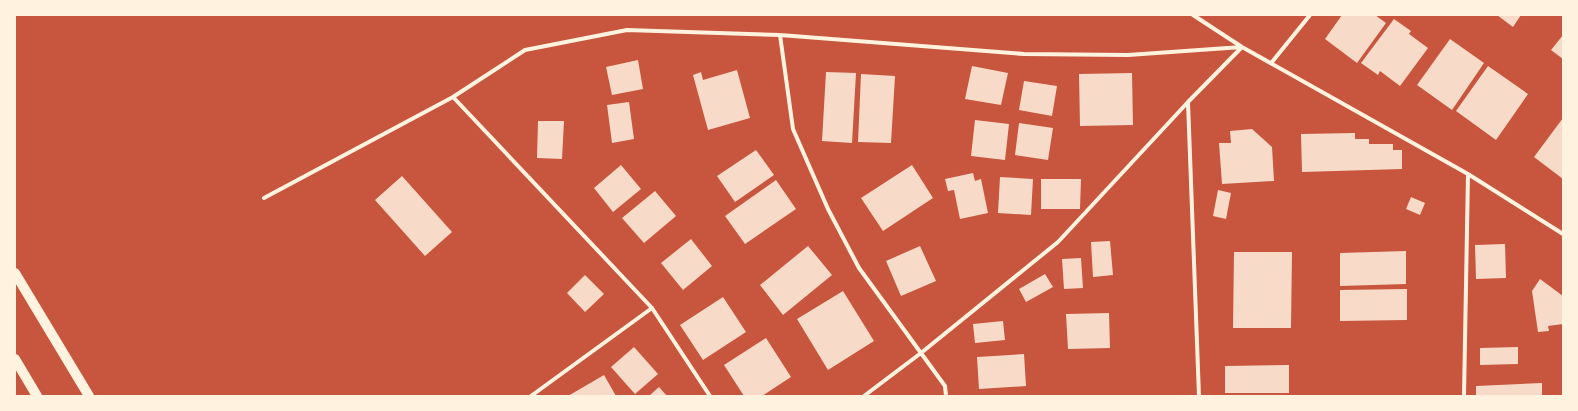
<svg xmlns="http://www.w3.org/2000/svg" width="1578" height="411" font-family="Inter,sans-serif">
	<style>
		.building { fill: #f7dbc8 }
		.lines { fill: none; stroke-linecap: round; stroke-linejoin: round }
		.minor { stroke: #fff3e0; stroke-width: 4 }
		.primary { stroke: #fff3e0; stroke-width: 10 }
	</style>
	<rect width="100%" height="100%" fill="#c8553d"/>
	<path class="building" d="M1342,15H1375L1386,23L1357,63L1325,39Z
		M1497,15H1521L1513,27Z
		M1394,19L1411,31L1409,34L1428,48L1400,86L1380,71L1378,75L1361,63Z
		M1563,35V59L1551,50Z
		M1450,39L1484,63L1452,110L1417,85Z
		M638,60L643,89L612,95L606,67Z
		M972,66L1008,73L1001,105L965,99Z
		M1488,66L1528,94L1496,140L1456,111Z
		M737,70L750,118L708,130L693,75L701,72L703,80Z
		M826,72L856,73L852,143L822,141Z
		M1132,73L1133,125L1080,126L1079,74Z
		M861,74L895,76L891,143L858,142Z
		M1024,81L1057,86L1052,116L1019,110Z
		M629,102L634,139L612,143L607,105Z
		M1563,118V179L1534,157Z
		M975,120L1009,124L1005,160L971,156Z
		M538,121H564L562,159L537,158Z
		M1019,123L1053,128L1048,160L1015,155Z
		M1252,129L1272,147L1274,181L1222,184L1219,143H1231L1230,131Z
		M1355,133V139H1369V144H1393V150H1402V169L1302,172L1301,134Z
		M756,150L774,175L735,202L717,176Z
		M621,165L641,189L613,212L594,188Z
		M912,165L933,198L883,231L861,198Z
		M973,173L975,181L981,179L988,213L960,219L954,190L948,191L945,179Z
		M402,176L452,232L425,256L375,200Z
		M1000,177L1033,179L1031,215L998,213Z
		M1041,179H1081L1080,209H1041Z
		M776,180L796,209L745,244L725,216Z
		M1218,190L1231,193L1226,219L1213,216Z
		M655,191L676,216L644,243L622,218Z
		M1411,197L1425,203L1420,215L1406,209Z
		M691,239L712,266L683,290L661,263Z
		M1110,241L1113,275L1093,277L1091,242Z
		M1505,244L1506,278L1476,279L1475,245Z
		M808,246L832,275L783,315L760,285Z
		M920,246L936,281L901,296L886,261Z
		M1406,251V284L1340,286V253Z
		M1234,252H1292L1291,328H1233Z
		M1081,258L1083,288L1064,289L1062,259Z
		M1045,274L1053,287L1026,302L1019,289Z
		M585,275L604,294L585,312L567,293Z
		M1540,279L1563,296V324L1548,326L1549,331L1538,332L1532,291Z
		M1407,289V320L1340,321V290Z
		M843,291L874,341L828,370L797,319Z
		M723,297L746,332L703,360L680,325Z
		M1109,313L1110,348L1068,349L1066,314Z
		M1003,321L1005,340L975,343L973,324Z
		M766,338L791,377L762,396H744L724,365Z
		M634,347L658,374L635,394L611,367Z
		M1518,347V364L1480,365V348Z
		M1024,354L1026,386L979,389L977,357Z
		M1289,365V393H1225V366Z
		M604,375L616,396H568Z
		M1542,383V396H1476V386Z
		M659,387L667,396H649Z"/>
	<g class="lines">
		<path class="minor" d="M1193,15L1242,47L1468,174L1563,234
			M780,35L793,129L828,209L859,268L945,386L946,396
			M1272,62L1310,15
			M453,97L652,308L710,396
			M1188,102L1199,396
			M264,198L453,97L525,50L627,30L780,35L1024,54L1128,55L1242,47
			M531,396L652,308
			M864,396L921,353L1058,242L1188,102L1242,47
			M1464,396L1468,174"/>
		<path class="primary" d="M15,273L89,396
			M15,359L37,396"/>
	</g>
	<rect width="1578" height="411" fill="none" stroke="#fff3e0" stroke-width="32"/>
</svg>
